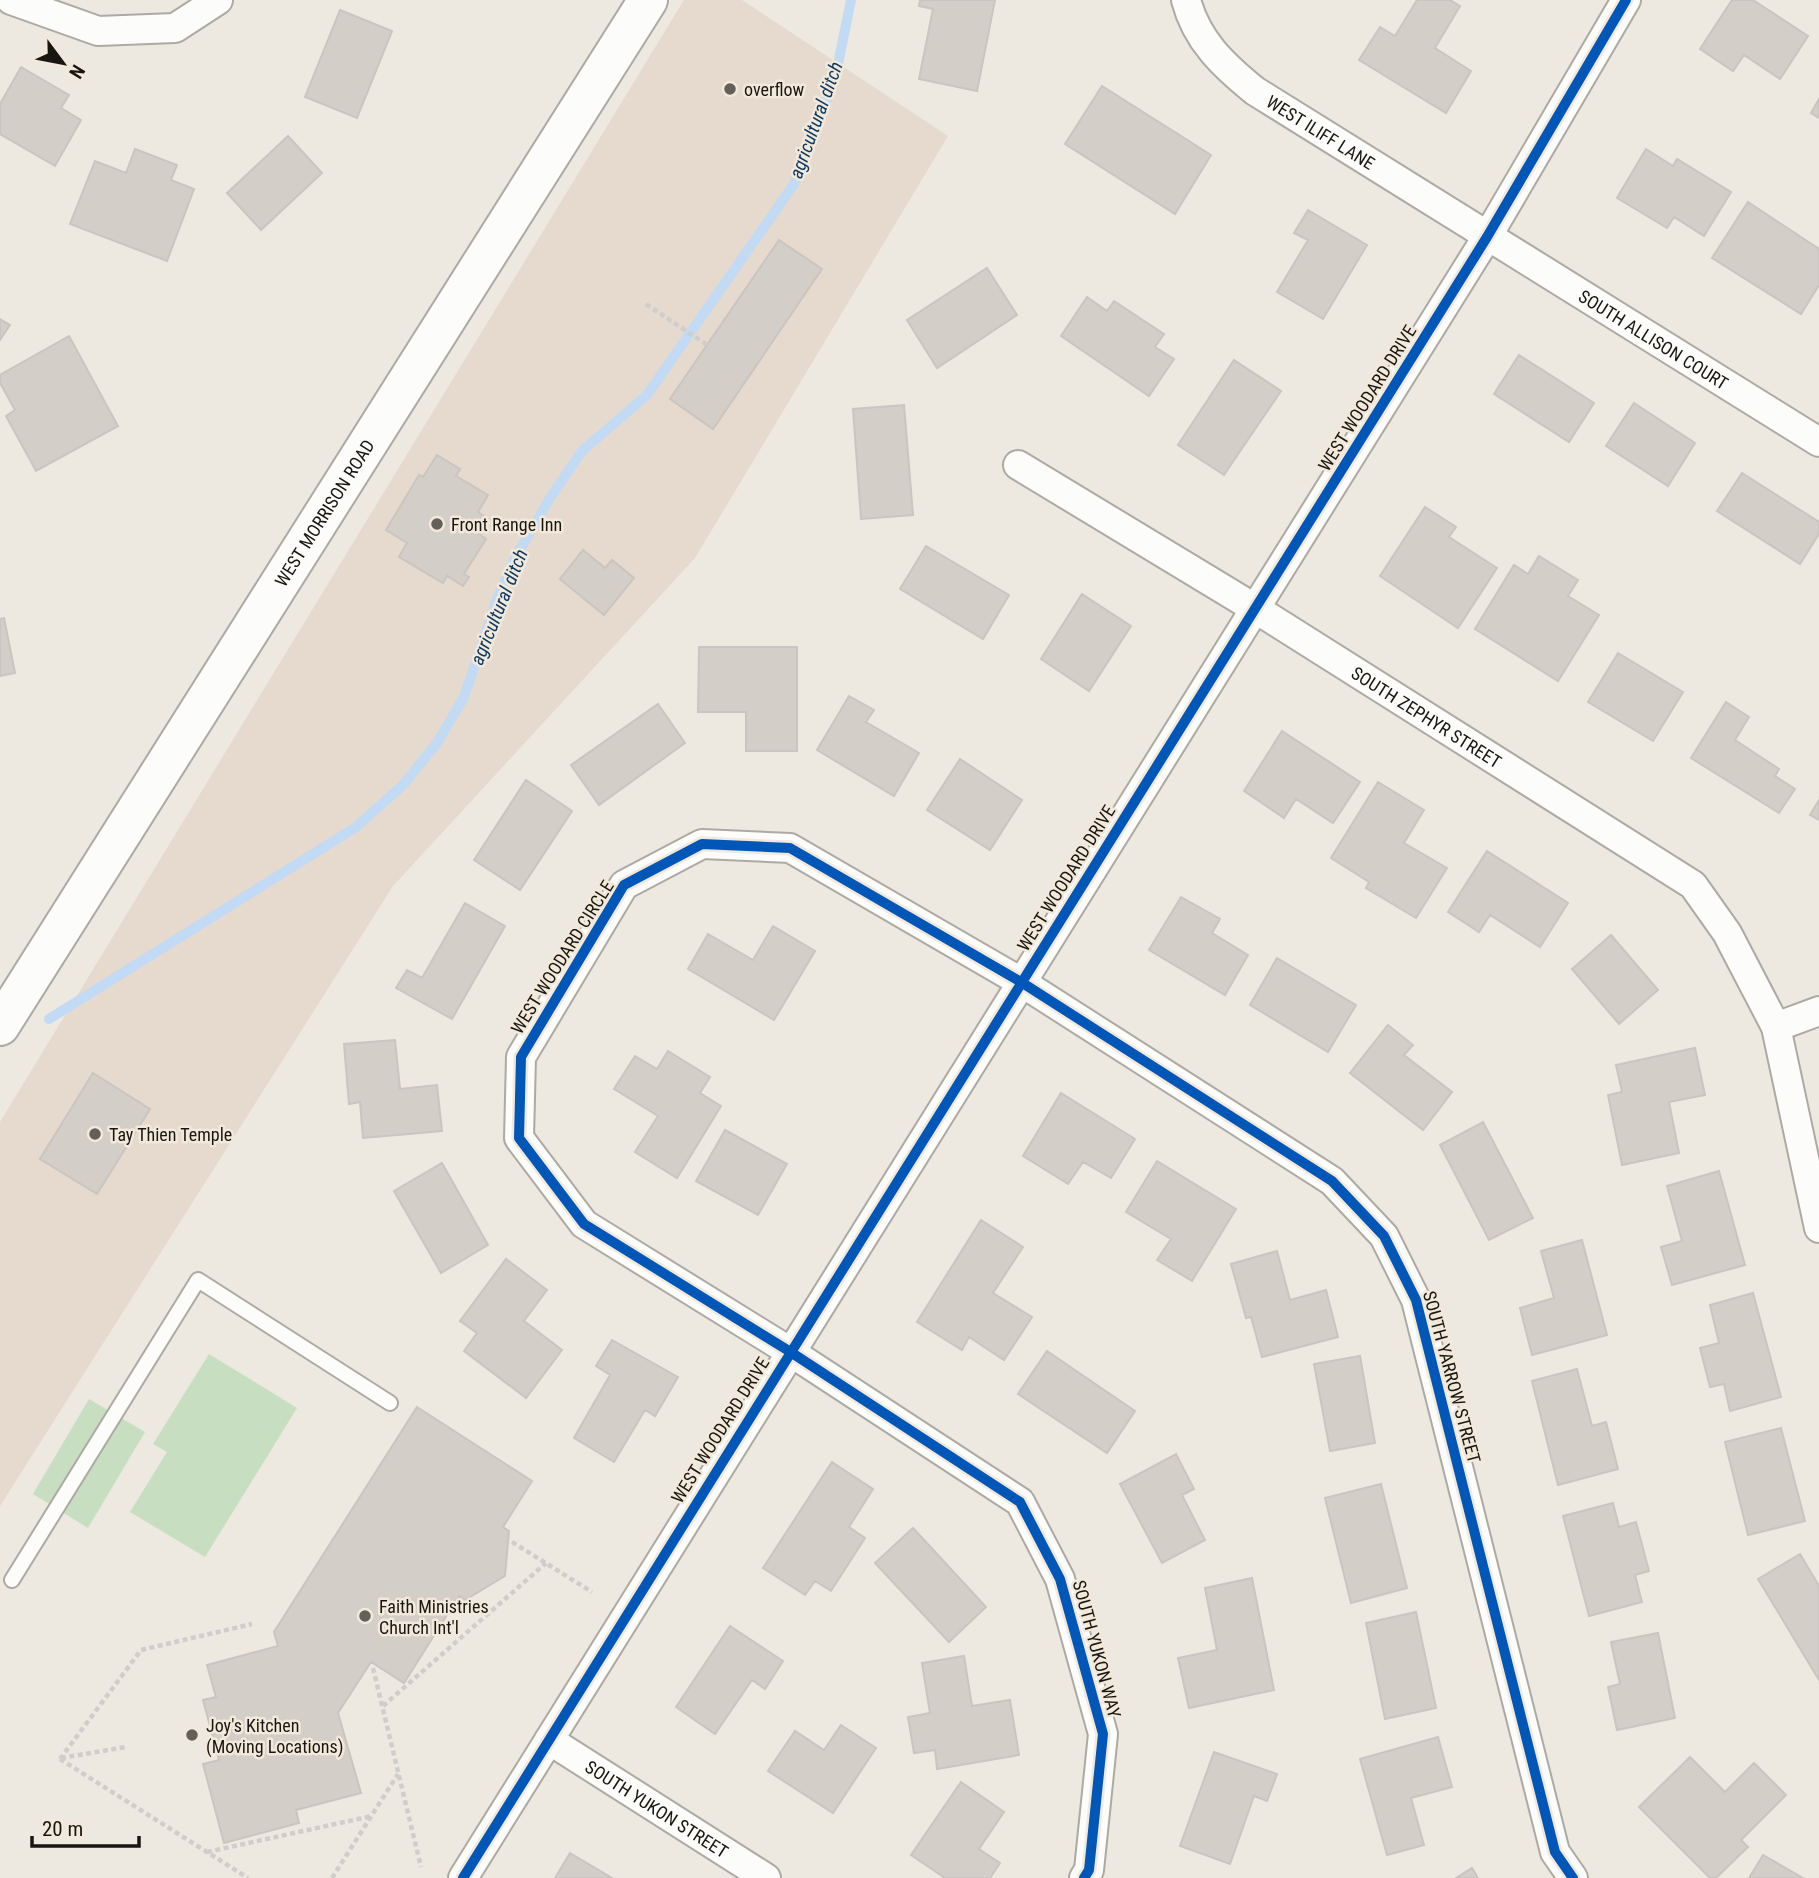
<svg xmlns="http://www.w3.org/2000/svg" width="1819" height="1878" font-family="'Roboto Condensed',sans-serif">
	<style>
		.commercial { fill: #e6d9ce }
		.green { fill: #c7dec1 }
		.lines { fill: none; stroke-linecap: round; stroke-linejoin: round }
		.stream { stroke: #c2daf4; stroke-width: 10 }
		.building { fill: #d4cec9; stroke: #cac5c0; stroke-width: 2 }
		.lane-casing { stroke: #ada9a3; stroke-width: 18 }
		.street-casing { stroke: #ada9a3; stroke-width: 32 }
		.secondary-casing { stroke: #ada9a3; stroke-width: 42 }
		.path { stroke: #cfcecc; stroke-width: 4.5; stroke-dasharray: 5 3.5; stroke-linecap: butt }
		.lane { stroke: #fcfcfa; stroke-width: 14 }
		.street { stroke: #fcfcfa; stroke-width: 28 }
		.secondary { stroke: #fcfcfa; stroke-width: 38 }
		.cycleway-casing { stroke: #f2e9db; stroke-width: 15 }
		.cycleway { stroke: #0057b8; stroke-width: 10 }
		.poi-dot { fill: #63605a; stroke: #f2e9db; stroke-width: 2.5 }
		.labels { text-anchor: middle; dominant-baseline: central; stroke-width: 5; stroke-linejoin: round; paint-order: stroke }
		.poi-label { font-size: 18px; fill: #191612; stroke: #f2e9db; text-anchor: start }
		.street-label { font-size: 18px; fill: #191612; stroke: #f2e9db }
		.water-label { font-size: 19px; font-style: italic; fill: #0e3a63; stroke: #f2e9db }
	</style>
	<rect width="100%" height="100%" fill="#ede8e0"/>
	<path class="commercial" d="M684,0H742L948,136L695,558L393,886L0,1506V1122Z"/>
	<path class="green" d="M209,1354L297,1408L205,1557L130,1512L167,1452L153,1444Z
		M89,1399L145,1432L88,1528L33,1494Z"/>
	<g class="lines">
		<path class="stream" d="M49,1019L356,827L403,785L437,743L464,697L497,599L514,560L550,498L582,451L647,395L794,184L836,74L851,0"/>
	</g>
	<path class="building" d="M920,0H995L977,91L919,79L933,9L919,6Z
		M1417,0H1450L1460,6L1435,48L1471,71L1446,113L1359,60L1380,27L1395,36Z
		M1732,0H1753L1808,36L1780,79L1744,55L1733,71L1700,49Z
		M340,10L392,31L357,118L305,97Z
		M21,67L69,95L61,108L81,120L55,166L0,134V104Z
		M1102,86L1211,155L1175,214L1065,144Z
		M1819,99V118L1811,113Z
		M288,136L322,173L261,230L227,193Z
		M135,149L177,165L171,180L194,189L167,261L70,224L95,161L126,173Z
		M1646,149L1673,166L1677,159L1731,192L1704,236L1674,217L1667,228L1617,198Z
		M1748,202L1819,249V285L1801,314L1712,258Z
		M1308,210L1367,245L1323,319L1277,292L1308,240L1294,233Z
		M779,240L822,269L713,429L670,399Z
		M987,268L1017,315L937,368L907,320Z
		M1087,297L1107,311L1114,301L1164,334L1155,347L1174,359L1149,396L1061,336Z
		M0,319L10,325L0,340Z
		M69,336L118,426L36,471L6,416L15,410L0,383V375Z
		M1519,355L1594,403L1569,442L1494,394Z
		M1234,360L1281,391L1224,475L1178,445Z
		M1634,403L1695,443L1668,486L1606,446Z
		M904,405L913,515L861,519L853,409Z
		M437,455L460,469L456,476L488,495L478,512L488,519L479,534L486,539L464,574L469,577L463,586L447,576L443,583L399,557L407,543L386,530L419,475L423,477Z
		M1742,473L1819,522V534L1800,564L1717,511Z
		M1425,507L1456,527L1449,537L1497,568L1458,628L1380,576Z
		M926,546L1009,595L983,639L900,589Z
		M583,550L605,568L612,560L634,578L604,615L560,579Z
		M1539,556L1578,580L1568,596L1599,615L1558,681L1475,629L1514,565L1528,574Z
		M1082,594L1131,626L1089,691L1041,659Z
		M4,618L15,673L0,676V619Z
		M699,647H797V751H746V712H698Z
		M1618,653L1683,692L1653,741L1588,702Z
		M849,696L874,710L866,722L919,753L894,796L817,750Z
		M1726,702L1749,717L1735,740L1779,769L1775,776L1795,789L1779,813L1691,758Z
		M658,704L685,743L599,805L571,765Z
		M1282,731L1360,782L1333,823L1296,799L1284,818L1244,791Z
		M960,759L1022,800L990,850L927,810Z
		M526,780L572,811L520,890L474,860Z
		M1378,782L1424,810L1404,843L1447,868L1416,918L1366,888L1369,882L1331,858Z
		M1819,800V820L1810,815Z
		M1487,851L1568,903L1540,947L1490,915L1479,932L1448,912Z
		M1181,897L1220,919L1212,933L1248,955L1225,995L1149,950Z
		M465,903L505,926L452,1019L396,988L407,970L422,978Z
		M773,926L815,951L774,1020L688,969L708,934L753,960Z
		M1611,935L1658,990L1619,1024L1572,969Z
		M1277,958L1356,1005L1328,1052L1250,1005Z
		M1388,1025L1413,1045L1404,1055L1452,1092L1423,1130L1350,1073Z
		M395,1040L400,1089L437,1085L442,1131L363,1138L360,1102L349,1104L344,1044Z
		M1695,1048L1705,1095L1669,1102L1679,1153L1622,1165L1608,1095L1622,1092L1616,1065Z
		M668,1051L710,1077L700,1093L721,1106L677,1178L635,1152L658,1116L614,1089L635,1056L657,1069Z
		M93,1073L150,1109L97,1194L40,1159Z
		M1061,1093L1135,1139L1111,1178L1083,1162L1068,1184L1023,1156Z
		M1483,1122L1533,1218L1489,1240L1440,1145Z
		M725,1130L787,1164L758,1215L696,1181Z
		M1157,1161L1236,1209L1192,1281L1157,1260L1171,1239L1126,1212Z
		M442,1163L488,1245L441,1273L394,1191Z
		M1719,1171L1745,1265L1672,1285L1661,1247L1682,1241L1667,1186Z
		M981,1220L1023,1247L993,1293L1032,1317L1004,1360L969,1337L962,1350L917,1322Z
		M1582,1240L1607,1335L1532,1355L1520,1308L1554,1298L1541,1251Z
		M1277,1251L1290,1300L1326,1290L1338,1337L1262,1357L1251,1317L1246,1318L1231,1264Z
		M506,1259L547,1290L524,1321L562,1350L526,1398L464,1351L477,1333L460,1321Z
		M1753,1293L1781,1397L1730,1411L1724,1384L1710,1387L1700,1348L1719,1343L1710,1305Z
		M612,1340L678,1377L655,1416L645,1410L614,1462L574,1438L610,1375L596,1366Z
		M1047,1351L1135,1411L1107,1453L1018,1394Z
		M1360,1356L1375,1443L1330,1451L1314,1364Z
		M1577,1369L1592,1426L1606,1422L1618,1469L1558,1485L1532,1381Z
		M417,1407L532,1481L503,1527L509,1531L505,1576L465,1600L459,1596L404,1683L371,1662L338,1713L361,1793L296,1810L299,1823L224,1843L203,1764L219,1760L203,1700L216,1697L207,1665L278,1646L274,1632Z
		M1781,1428L1805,1521L1748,1535L1725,1442Z
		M1176,1454L1194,1489L1182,1495L1205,1540L1162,1563L1120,1484Z
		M832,1462L873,1489L849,1527L865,1538L831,1591L815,1581L805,1595L763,1568Z
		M1381,1484L1407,1588L1351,1603L1325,1498Z
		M1613,1503L1619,1527L1636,1522L1649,1571L1635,1575L1642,1602L1589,1616L1563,1516Z
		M913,1528L986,1607L949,1642L875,1563Z
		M1800,1554L1819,1586V1680L1758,1579Z
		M1252,1578L1274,1690L1189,1708L1178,1658L1217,1650L1205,1588Z
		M1416,1612L1436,1708L1385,1719L1366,1623Z
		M730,1626L783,1661L765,1689L752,1680L715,1734L676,1707Z
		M1658,1633L1675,1718L1617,1730L1608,1687L1620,1684L1611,1642Z
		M964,1656L972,1706L1010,1700L1019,1755L937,1769L935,1750L914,1753L908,1717L930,1713L922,1663Z
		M841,1725L876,1748L833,1813L768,1771L795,1731L824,1750Z
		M1438,1737L1452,1787L1411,1798L1424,1845L1387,1855L1360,1759Z
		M1214,1752L1277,1774L1267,1801L1254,1796L1230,1864L1180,1846Z
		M1690,1757L1725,1792L1754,1763L1786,1795L1741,1840L1748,1847L1716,1878H1710L1639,1807Z
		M961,1782L1004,1812L979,1849L1000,1863L990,1878H945L911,1855Z
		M570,1853L612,1878H555Z
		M1763,1855L1803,1878H1749Z
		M1472,1868L1478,1878H1456Z"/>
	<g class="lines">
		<g class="lane-casing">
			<path id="lane" d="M12,1580L198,1280L390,1403"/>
		</g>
		<g class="street-casing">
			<g id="street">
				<path d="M11,0L98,31L175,28L218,0"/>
				<path id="s1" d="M1186,0C1197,41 1223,65 1255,91L1819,442"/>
				<path id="s2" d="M1018,465L1256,609L1693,885L1727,933L1776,1027L1819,1228"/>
				<path d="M1776,1027L1819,1011"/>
				<path id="s3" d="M549,1740L766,1878"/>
				<path d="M463,1878L1487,237L1626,0"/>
				<path d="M1084,1878L1089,1870L1103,1734L1060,1579L1020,1502L789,1351L584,1224L519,1138L521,1057L624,885L702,844L790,848L1021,982L1332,1181L1384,1236L1416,1300L1555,1852L1573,1878"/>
			</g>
		</g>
		<g class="secondary-casing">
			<g id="secondary">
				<path id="s4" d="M0,1026L648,0"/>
			</g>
		</g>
		<path class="path" d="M646,304L707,345
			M512,1542L592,1592
			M373,1668L421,1867
			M383,1706L546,1563
			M61,1758L126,1747
			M60,1759L141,1650L252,1624
			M60,1759L248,1878
			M207,1852L372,1816
			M332,1878L398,1774"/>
		<use href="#lane" class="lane"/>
		<use href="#street" class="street"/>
		<use href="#secondary" class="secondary"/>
		<g class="cycleway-casing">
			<path id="cycleway" d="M463,1878L1487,237L1626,0
				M1084,1878L1089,1870L1103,1734L1060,1579L1020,1502L789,1351L584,1224L519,1138L521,1057L624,885L702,844L790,848L1021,982L1332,1181L1384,1236L1416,1300L1555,1852L1573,1878"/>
		</g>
		<use href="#cycleway" class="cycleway"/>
	</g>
	<g class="poi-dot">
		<circle cx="730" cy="89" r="7"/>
		<circle cx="437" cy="524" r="7"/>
		<circle cx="95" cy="1134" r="7"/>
		<circle cx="365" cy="1616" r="7"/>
		<circle cx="192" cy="1735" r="7"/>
	</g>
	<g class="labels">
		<g class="poi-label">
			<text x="744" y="89">overflow</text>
			<text x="451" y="524">Front Range Inn</text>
			<text x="109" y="1134">Tay Thien Temple</text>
			<text x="379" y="1606">Faith Ministries<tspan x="379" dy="21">Church Int'l</tspan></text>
			<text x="206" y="1725">Joy's Kitchen<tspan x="206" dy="21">(Moving Locations)</tspan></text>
		</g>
		<g class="street-label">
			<text stroke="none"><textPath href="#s1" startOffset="194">WEST ILIFF LANE</textPath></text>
			<text stroke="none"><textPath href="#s1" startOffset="586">SOUTH ALLISON COURT</textPath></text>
			<text transform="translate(1367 398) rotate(-58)">WEST WOODARD DRIVE</text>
			<text stroke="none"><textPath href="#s4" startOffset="607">WEST MORRISON ROAD</textPath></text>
			<text stroke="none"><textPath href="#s2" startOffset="480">SOUTH ZEPHYR STREET</textPath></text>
			<text transform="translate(1066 878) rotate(-58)">WEST WOODARD DRIVE</text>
			<text transform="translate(562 957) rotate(-58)">WEST WOODARD CIRCLE</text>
			<text transform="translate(1452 1377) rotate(75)">SOUTH YARROW STREET</text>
			<text transform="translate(720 1430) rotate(-58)">WEST WOODARD DRIVE</text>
			<text transform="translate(1097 1649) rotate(75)">SOUTH YUKON WAY</text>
			<text stroke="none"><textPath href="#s3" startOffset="128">SOUTH YUKON STREET</textPath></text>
		</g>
		<g class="water-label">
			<text transform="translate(816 120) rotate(-70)">agricultural ditch</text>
			<text transform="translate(499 607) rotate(-68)">agricultural ditch</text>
		</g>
	</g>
	<g transform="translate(63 63) rotate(122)" stroke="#f2e9db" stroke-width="5" paint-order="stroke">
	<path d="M0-5L12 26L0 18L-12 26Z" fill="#191612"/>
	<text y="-10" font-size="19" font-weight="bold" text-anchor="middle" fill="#191612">N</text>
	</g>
	<path d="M32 1836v10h107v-10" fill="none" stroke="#191612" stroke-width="3.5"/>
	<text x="42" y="1836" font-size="21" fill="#191612" stroke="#f2e9db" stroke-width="5" paint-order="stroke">20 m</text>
</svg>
